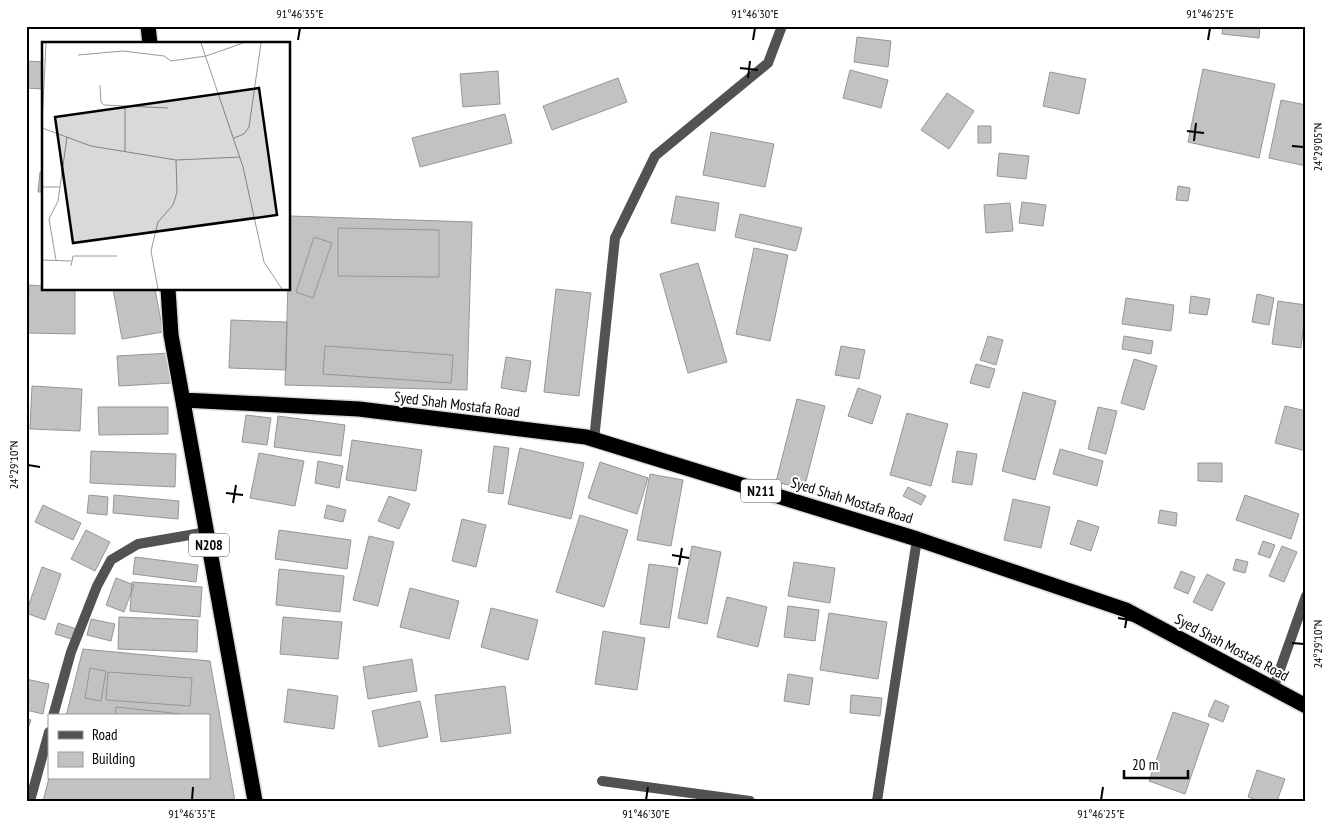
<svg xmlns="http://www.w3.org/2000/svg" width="1332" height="827" font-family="'PT Sans Narrow',sans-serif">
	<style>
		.building { fill: #c2c2c2; stroke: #969696 }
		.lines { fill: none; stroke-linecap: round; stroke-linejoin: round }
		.highway-casing { stroke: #dbdbdb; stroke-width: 18 }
		.street { stroke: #525252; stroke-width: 10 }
		.highway { stroke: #000; stroke-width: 15 }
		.ticks { fill: none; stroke: #000; stroke-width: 2 }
		.labels { text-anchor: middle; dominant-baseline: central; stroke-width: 4; stroke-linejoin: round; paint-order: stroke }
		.shield { fill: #fff; stroke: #4c4c4c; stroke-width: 1 }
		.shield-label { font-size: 14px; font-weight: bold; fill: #000 }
		.street-label { font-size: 15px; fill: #000; stroke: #fff }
		.inset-road { fill: none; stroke: #999; stroke-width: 1 }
		.view { fill: #000; fill-opacity: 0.15; stroke: #000; stroke-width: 2.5 }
		.inset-edge { fill: none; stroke: #000; stroke-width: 2.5 }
		.neatline { fill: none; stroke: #000; stroke-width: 2 }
		.ticks-label { font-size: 12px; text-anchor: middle; fill: #000 }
	</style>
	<rect width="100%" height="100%" fill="#fff"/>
	<path class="building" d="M1223,26H1260L1259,38L1222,34Z
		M857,37L891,41L888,67L854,62Z
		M26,61L44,62L43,89L26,88Z
		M1203,69L1275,84L1259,158L1188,142Z
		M850,70L888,80L881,108L843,98Z
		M498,71L500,104L463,107L460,74Z
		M1050,72L1086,79L1079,114L1043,106Z
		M618,78L627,102L552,130L543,106Z
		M947,93L974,111L949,149L921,130Z
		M1281,100L1306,105V166L1269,158Z
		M505,114L512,143L420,167L412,138Z
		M978,126H991V143H978Z
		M711,132L774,144L765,187L703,175Z
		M999,153L1029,156L1026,179L997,176Z
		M40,172H44V192H38Z
		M1178,186L1190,188L1188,201L1176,200Z
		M676,196L719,203L715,231L671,223Z
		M1022,202L1046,205L1043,226L1019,223Z
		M1010,203L1013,231L986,233L984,205Z
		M740,214L802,228L796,251L735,237Z
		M290,216L472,222L467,390L285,385Z
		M338,228L439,230V277L338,276Z
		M314,237L332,243L313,298L296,292Z
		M754,248L788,255L770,341L736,334Z
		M698,263L727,362L688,373L660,274Z
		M29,285L44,286V289H75V334L28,333Z
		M113,289H155L163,332L122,339Z
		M556,289L591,293L579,396L544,392Z
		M1257,294L1274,298L1269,325L1252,322Z
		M1191,296L1210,299L1207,315L1189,313Z
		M1126,298L1174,305L1171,331L1122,324Z
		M1278,301L1306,305L1301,348L1272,344Z
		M231,320L287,322L286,370L229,368Z
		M988,336L1003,340L996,365L980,360Z
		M1124,336L1153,341L1151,354L1122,349Z
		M325,346L453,355L451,383L323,374Z
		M841,346L865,350L859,379L835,375Z
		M171,353L172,383L119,386L117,356Z
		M506,357L531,361L526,392L501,388Z
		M1134,359L1157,366L1144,410L1121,403Z
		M976,364L995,369L989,388L970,383Z
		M32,386L82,389L80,431L30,429Z
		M858,388L881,396L872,424L848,416Z
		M1023,392L1056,401L1035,480L1002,471Z
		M797,399L825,406L804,489L776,482Z
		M1285,406L1306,411V451L1275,443Z
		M98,407H168V434L99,435Z
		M1098,407L1117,411L1106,454L1088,449Z
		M907,413L948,424L931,486L890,475Z
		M246,415L271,418L267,445L242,442Z
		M278,416L345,425L341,456L274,447Z
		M352,440L422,450L416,491L346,480Z
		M494,446L509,448L503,494L488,492Z
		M520,448L584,463L571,519L508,504Z
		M1060,449L1103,461L1097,486L1053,474Z
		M91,451L176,454L175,487L90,483Z
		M957,451L977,454L972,485L952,482Z
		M259,453L304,461L295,506L250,498Z
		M318,461L343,466L339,488L315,483Z
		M600,462L648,478L637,514L588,498Z
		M1198,463H1222V482L1198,481Z
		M650,474L683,480L671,546L637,540Z
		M908,487L926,496L921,505L903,496Z
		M89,495L108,497L107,515L87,513Z
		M114,495L179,501L178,519L113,513Z
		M1245,495L1299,514L1291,539L1236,520Z
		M389,496L410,504L399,529L378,521Z
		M1013,499L1050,507L1041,548L1004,540Z
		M43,505L81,523L73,540L35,522Z
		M327,505L346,510L343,522L324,518Z
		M1160,510L1177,513L1176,526L1158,523Z
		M580,515L628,530L604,607L556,592Z
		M462,519L486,525L476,567L452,561Z
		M1078,520L1099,527L1091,551L1070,544Z
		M86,530L110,542L95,571L71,559Z
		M279,530L351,540L347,569L275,559Z
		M369,536L394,542L378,606L353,600Z
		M1263,541L1275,545L1270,558L1258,554Z
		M692,546L721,552L707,624L678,618Z
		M1282,546L1297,552L1284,582L1269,576Z
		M135,557L198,565L196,582L133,574Z
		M1236,559L1248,562L1245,573L1233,570Z
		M794,562L835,568L830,603L788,596Z
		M649,564L678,568L669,628L640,624Z
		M42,567L61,574L45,620L26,613Z
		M279,569L344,576L340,612L276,605Z
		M1181,571L1195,577L1188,594L1174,588Z
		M1207,574L1225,583L1212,611L1193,602Z
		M116,578L134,585L124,612L106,605Z
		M132,582L202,587L200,617L130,611Z
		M410,588L459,601L449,639L400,627Z
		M727,597L767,607L758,647L717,637Z
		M788,606L819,610L815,641L784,637Z
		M491,608L538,620L528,660L481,647Z
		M829,613L887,622L878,679L820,670Z
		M119,617L198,620L197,652L118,649Z
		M283,617L342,622L338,659L280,654Z
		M91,619L115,624L111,641L87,635Z
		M58,623L77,629L74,640L55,634Z
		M603,631L645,638L637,690L595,684Z
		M83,649L210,661L235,801H43L49,778H209V716H66Z
		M412,659L417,691L368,699L363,667Z
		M90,668L106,671L101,701L85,698Z
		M108,672L192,678L190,706L106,700Z
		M788,674L813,678L809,705L784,701Z
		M26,679L49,684L43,714L26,710Z
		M505,686L511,733L441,742L435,695Z
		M288,689L338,696L334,729L284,722Z
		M851,695L882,698L880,716L850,713Z
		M1215,700L1229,706L1223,722L1208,716Z
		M420,701L428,737L379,747L372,711Z
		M116,707L182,714V716H115Z
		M1173,712L1209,724L1185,794L1149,781Z
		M26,718L31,720L26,734Z
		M1257,770L1285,779L1277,801H1260L1248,797Z"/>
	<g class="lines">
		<g class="highway-casing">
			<path id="highway" d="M148,26L150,44
				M168,289L171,335L255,801
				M183,400L359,409L586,437L917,539L1126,610L1306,706"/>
		</g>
		<path class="street" d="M594,440L615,238L655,156L768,63L782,26
			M1273,689L1306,596
			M53,716L71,652L97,586L111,560L138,544L207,532
			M602,781L750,801
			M30,801L49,732
			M877,801L917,539"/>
		<use href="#highway" class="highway"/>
	</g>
	<path class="ticks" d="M298,40L300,28M753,40L755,28M1208,40L1210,28M740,68L758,70M748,78L750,61M1187,131L1204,133M1194,141L1196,123M1292,146L1304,147M28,465L40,467M226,493L243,495M233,503L236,485M672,555L689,558M679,565L682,548M1118,618L1135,621M1125,628L1128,611M1292,643L1304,644M192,800L193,787M646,800L648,787M1101,800L1103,787"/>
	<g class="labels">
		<g class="shield">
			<rect x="741" y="479.5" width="40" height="23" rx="4"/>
			<rect x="189" y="533.5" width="40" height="23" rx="4"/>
		</g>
		<g class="shield-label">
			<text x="761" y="491">N211</text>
			<text x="209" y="545">N208</text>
		</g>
		<g class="street-label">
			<text transform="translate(457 404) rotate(7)">Syed Shah Mostafa Road</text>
			<text transform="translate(852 500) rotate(17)">Syed Shah Mostafa Road</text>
			<text transform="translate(1232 647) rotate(28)">Syed Shah Mostafa Road</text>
		</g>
	</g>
	<g transform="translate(42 42)">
		<rect width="248" height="248" fill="#fff"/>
		<path class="inset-road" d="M159,1L201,125L222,220L240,247M36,13L81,9L122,14L129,19L164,14L201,1M58,43L59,60L62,63L126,66M0,83L4,1M0,86L49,104L134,118L198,115M192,96L202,92L207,85L219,1M83,110V66M0,145H18M0,218L29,219M14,218L7,177L16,159L25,95M29,224L31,214H75M116,247L109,209L116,180L131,163L135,150L134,118"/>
		<path class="view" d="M217,46L235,173L31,201L13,75Z"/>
		<rect width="248" height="248" class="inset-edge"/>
	</g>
	<rect width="1332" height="827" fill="none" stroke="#ffffff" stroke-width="55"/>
	<rect x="48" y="714" width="162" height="65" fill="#ffffff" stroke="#999999"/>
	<rect x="58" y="731" width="25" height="8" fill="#525252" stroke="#999999"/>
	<text x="92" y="740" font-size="15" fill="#000000">Road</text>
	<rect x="58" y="752" width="25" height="15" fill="#c2c2c2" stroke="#999999"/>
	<text x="92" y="764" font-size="15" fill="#000000">Building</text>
	<path d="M1124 770v8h64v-8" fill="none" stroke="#000000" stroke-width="2.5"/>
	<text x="1132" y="770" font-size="15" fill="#000000" stroke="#ffffff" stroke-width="4" paint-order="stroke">20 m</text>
	<rect x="28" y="28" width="1276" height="772" class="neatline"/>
	<g class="ticks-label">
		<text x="300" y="18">91°46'35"E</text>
		<text x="755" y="18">91°46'30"E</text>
		<text x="1210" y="18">91°46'25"E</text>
		<text transform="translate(1318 147) rotate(-90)" y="4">24°29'05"N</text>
		<text transform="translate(14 465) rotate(-90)" y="4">24°29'10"N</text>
		<text transform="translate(1318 644) rotate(-90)" y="4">24°29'10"N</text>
		<text x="192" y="818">91°46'35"E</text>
		<text x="646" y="818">91°46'30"E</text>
		<text x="1101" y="818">91°46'25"E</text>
	</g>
</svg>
